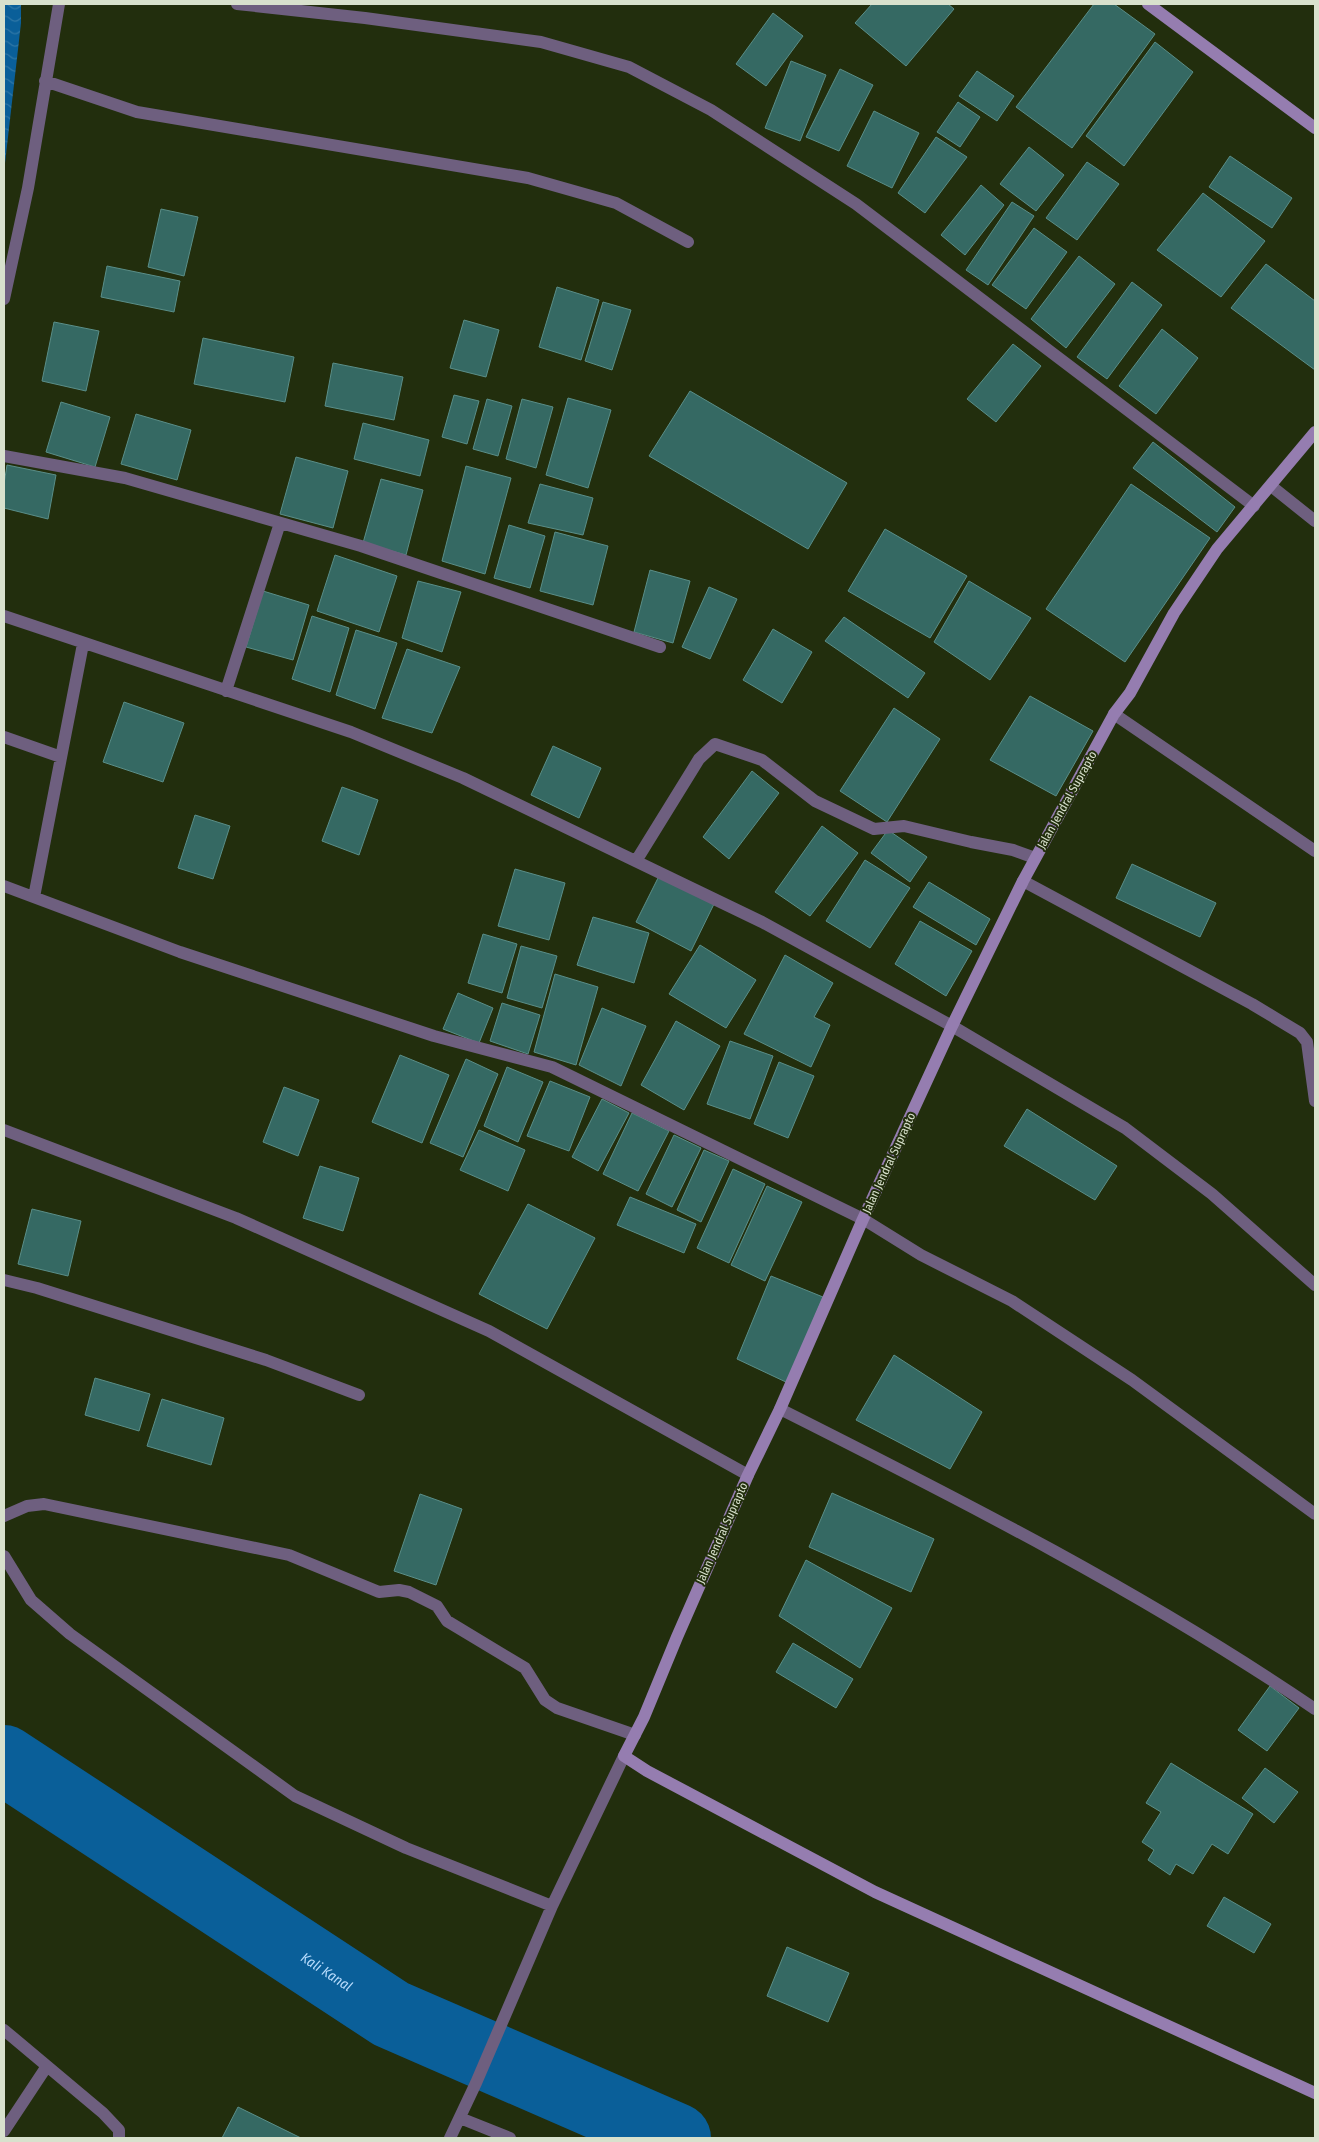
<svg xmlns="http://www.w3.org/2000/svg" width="1319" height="2142" font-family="'Fira Sans Condensed',sans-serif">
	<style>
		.water { fill: url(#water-waves) }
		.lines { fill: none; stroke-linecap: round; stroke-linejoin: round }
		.river { stroke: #0a5f99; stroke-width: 70 }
		.building { fill: #356963; stroke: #5a8e88 }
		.street { stroke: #6e5f7f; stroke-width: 12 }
		.secondary { stroke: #957db0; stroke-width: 12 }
		.labels { text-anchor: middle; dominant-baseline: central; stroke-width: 4; stroke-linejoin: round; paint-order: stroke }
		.street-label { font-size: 12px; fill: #d8e1cd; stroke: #222e0d }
		.water-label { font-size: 14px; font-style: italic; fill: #b7dbfc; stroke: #222e0d }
	</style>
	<defs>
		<pattern id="water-waves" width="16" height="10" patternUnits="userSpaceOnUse" patternTransform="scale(1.25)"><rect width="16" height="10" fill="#0a5f99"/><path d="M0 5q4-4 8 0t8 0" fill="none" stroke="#2d76a6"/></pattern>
	</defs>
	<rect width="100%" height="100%" fill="#222e0d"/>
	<path class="water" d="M4,4H21V23L4,172Z"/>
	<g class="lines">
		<path class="river" id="s1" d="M4,1760L391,2014L676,2138"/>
	</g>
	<path class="building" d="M872,4H948L954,9L906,66L855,23Z
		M1094,4H1114L1155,34L1072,148L1016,107Z
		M773,13L803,36L766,86L736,64Z
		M1155,42L1193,72L1124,166L1086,136Z
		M791,61L826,75L800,141L765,128Z
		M840,69L873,85L839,151L806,137Z
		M977,71L1014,96L997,121L959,96Z
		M958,102L980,117L960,147L937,132Z
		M874,111L919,133L892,188L847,166Z
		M936,137L967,157L925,213L898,193Z
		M1029,147L1064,175L1036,211L1000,184Z
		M1230,156L1292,198L1272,228L1209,187Z
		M1087,162L1119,184L1077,240L1046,218Z
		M981,185L1004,205L965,255L941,235Z
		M1203,193L1265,241L1221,297L1157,250Z
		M1012,202L1034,216L988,285L966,270Z
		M161,209L198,217L184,276L148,267Z
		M1034,228L1067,252L1026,309L992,285Z
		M1079,256L1115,284L1066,348L1031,319Z
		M1266,264L1315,301V370L1231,308Z
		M107,266L180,281L174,312L101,297Z
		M1132,282L1162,305L1107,379L1077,357Z
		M557,287L599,300L581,360L539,347Z
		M603,302L631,310L612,370L585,361Z
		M464,320L499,330L486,377L450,368Z
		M54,322L99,331L86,391L42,381Z
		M1162,329L1198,358L1156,414L1119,386Z
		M203,338L294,357L285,402L194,384Z
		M1013,344L1041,366L996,422L967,399Z
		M333,363L403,377L394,420L325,406Z
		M690,391L847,483L808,549L649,456Z
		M454,395L479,401L467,444L442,437Z
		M568,398L611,410L588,488L546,475Z
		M487,399L512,406L498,456L473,449Z
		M522,399L553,407L536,468L506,459Z
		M61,402L110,417L95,467L46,452Z
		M136,414L191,430L177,480L121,464Z
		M363,423L429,440L420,476L354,459Z
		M1153,442L1235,507L1217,532L1133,468Z
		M296,457L348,471L333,528L280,514Z
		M7,465L56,475L48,519L4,508V484Z
		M466,466L511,478L485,574L442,561Z
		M381,479L423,490L406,555L363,543Z
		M540,484L593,498L583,535L528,523Z
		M1131,484L1210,538L1125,662L1046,609Z
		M509,525L545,536L530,588L494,578Z
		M885,529L967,576L930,638L848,591Z
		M555,532L608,546L593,605L540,591Z
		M335,555L397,576L379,632L317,611Z
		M650,570L690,581L673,643L634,632Z
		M418,581L461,592L442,652L402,638Z
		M969,581L1031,618L990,680L934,642Z
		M709,587L737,599L710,659L682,647Z
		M263,591L309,605L293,660L246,647Z
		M312,616L349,628L330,692L292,679Z
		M844,617L925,673L908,698L825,641Z
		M773,629L812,652L782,703L743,680Z
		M356,630L397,643L375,709L336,695Z
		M407,649L460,667L432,733L382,718Z
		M1030,696L1093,731L1056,796L990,760Z
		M124,702L184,723L163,782L103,762Z
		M894,708L940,739L887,822L840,791Z
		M553,746L601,768L579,818L531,795Z
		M752,771L779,793L729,859L703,837Z
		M342,787L378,800L359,855L322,841Z
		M195,815L230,826L213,879L178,868Z
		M822,826L858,853L810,916L775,892Z
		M888,830L927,857L910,882L871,853Z
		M865,860L910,888L870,948L826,921Z
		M1132,864L1216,903L1200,937L1116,898Z
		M515,869L565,883L549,940L498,926Z
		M659,876L714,904L691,951L636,922Z
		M929,882L990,919L976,945L913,907Z
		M593,917L649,933L634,983L577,965Z
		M920,921L972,951L946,996L895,964Z
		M483,934L517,944L502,993L468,983Z
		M700,945L756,980L726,1028L669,994Z
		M521,946L557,956L542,1008L507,998Z
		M785,955L833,983L814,1017L830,1025L811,1067L744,1034Z
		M555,974L598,987L576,1065L534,1052Z
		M458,993L493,1008L479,1043L443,1029Z
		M502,1003L540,1015L528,1054L490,1041Z
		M602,1008L646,1026L621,1086L579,1065Z
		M676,1021L720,1046L684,1110L641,1085Z
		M730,1041L773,1056L750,1119L707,1104Z
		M400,1055L449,1075L422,1143L372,1122Z
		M466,1059L498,1074L463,1157L430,1143Z
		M779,1062L814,1076L788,1138L754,1124Z
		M507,1067L543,1082L518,1142L484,1126Z
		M550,1081L590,1097L569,1151L527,1136Z
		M284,1087L319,1100L298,1156L263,1142Z
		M602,1099L629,1113L598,1171L572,1157Z
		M1027,1109L1117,1166L1095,1200L1004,1146Z
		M632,1113L669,1131L638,1191L603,1174Z
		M479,1130L525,1150L508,1191L460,1170Z
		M674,1135L701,1148L672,1207L646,1194Z
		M704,1150L729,1161L701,1222L677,1210Z
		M320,1166L359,1178L343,1231L303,1218Z
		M733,1169L765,1184L729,1263L697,1248Z
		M767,1186L802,1202L765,1281L731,1265Z
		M630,1197L696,1224L684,1253L617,1225Z
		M528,1204L595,1238L547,1329L479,1294Z
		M32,1209L81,1221L68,1276L18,1264Z
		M771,1276L823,1297L788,1383L737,1359Z
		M894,1355L982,1412L950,1469L856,1420Z
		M95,1378L150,1394L139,1431L85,1415Z
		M162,1399L224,1418L211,1465L147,1446Z
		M832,1493L934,1539L911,1592L809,1547Z
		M420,1494L462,1509L436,1585L394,1571Z
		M806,1560L892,1608L860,1668L779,1616Z
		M793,1643L853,1679L836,1708L776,1672Z
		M1270,1686L1299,1708L1267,1751L1238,1730Z
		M1171,1763L1253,1814L1228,1854L1212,1844L1193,1874L1176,1864L1170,1875L1148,1860L1154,1850L1142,1842L1161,1812L1146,1803Z
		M1265,1768L1298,1792L1274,1823L1242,1798Z
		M1224,1897L1271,1924L1254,1953L1207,1926Z
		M787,1947L849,1973L828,2022L767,1996Z
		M238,2107L301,2138H222Z"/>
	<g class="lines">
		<path class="street" d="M237,4L365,18L541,42L629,67L711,110L856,204L1254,506
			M45,81L137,112L528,178L616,203L688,242
			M4,299L28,188L59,4
			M4,456L125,478L361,546L660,647
			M1271,486L1315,521
			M4,616L351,732L463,778L762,922L952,1026L1125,1128L1212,1194L1315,1285
			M226,691L280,523
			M1114,714L1315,851
			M4,737L61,757
			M636,861L699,759L715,744L762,760L815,801L874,829L904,826L971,842L1013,850L1035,858
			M1023,881L1252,1004L1300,1033L1307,1042L1315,1101
			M4,886L180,952L434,1036L552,1067L863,1219L921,1255L1012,1301L1132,1380L1315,1514
			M34,897L83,644
			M4,1130L236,1218L489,1331L748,1475
			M4,1280L37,1288L266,1360L359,1395
			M780,1409C963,1501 1146,1594 1315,1709
			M4,1516L27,1506L44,1504L289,1555L379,1592L399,1590L409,1592L437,1606L447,1621L525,1668L545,1700L557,1708L635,1735
			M4,1556L31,1600L70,1634L295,1796L406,1848L552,1906
			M4,2030L103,2113L119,2130V2138
			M460,2118L510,2138
			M4,2131L47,2066
			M450,2138L476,2083L552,1906L624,1756"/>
		<path class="secondary" d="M1148,4L1315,128
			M1315,432L1217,549L1174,613L1130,693L1114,714L1023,881L952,1026L863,1219L780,1409L748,1475L677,1637L644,1717L624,1756L647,1771L875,1892L1315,2093"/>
	</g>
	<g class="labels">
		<g class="street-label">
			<text transform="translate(1067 800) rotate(-61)">Jalan Jendral Suprapto</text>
			<text transform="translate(889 1163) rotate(-65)">Jalan Jendral Suprapto</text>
			<text transform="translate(722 1533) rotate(-66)">Jalan Jendral Suprapto</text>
		</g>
		<g class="water-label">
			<text stroke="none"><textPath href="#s1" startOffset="386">Kali Kanal</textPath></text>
		</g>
	</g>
	<rect width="1319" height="2142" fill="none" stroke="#d8e1cd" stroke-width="10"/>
</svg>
